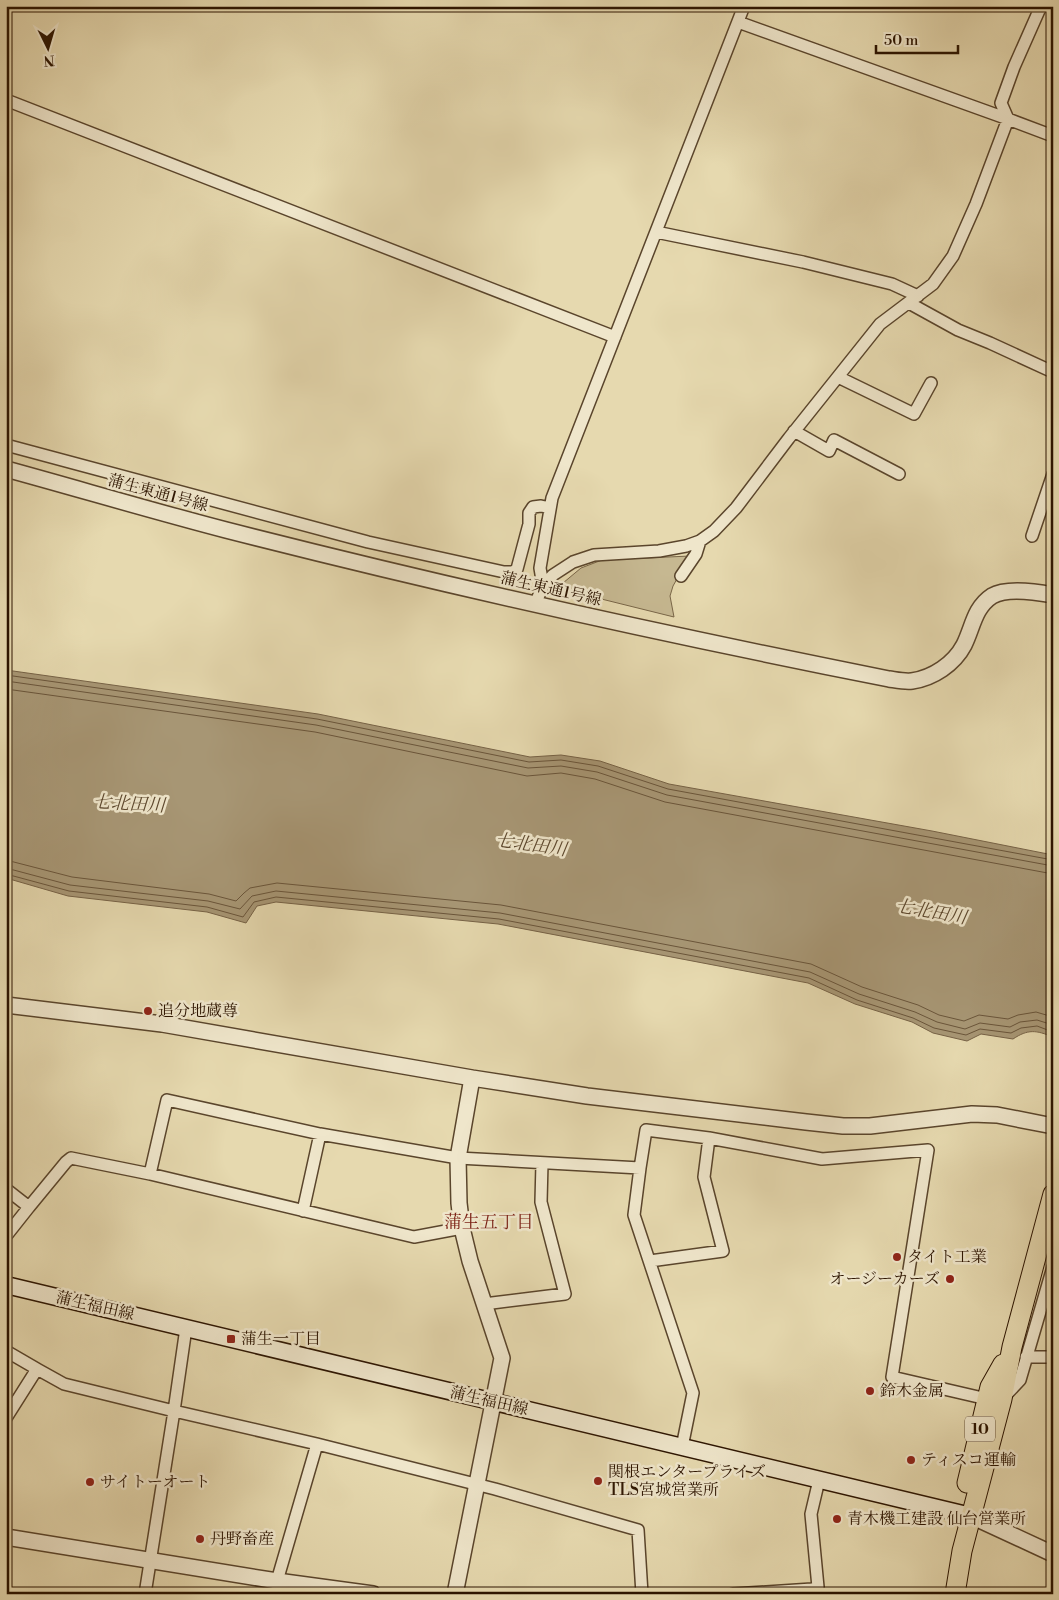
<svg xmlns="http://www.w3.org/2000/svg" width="1059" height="1600" font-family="'Libre Bodoni','Noto Serif JP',serif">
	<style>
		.green { fill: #c6b891; stroke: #796648 }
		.water { fill: #a79674; stroke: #766246 }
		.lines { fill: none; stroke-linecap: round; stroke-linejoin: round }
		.shore { stroke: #6a553a; stroke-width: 1 }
		.minor-casing { stroke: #5a452c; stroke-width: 14 }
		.tertiary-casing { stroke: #5a452c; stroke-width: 18 }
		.secondary-casing { stroke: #2c1400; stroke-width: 19 }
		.primary-casing { stroke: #2c1400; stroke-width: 21 }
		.minor { stroke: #efe6cb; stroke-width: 11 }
		.tertiary { stroke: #efe6cb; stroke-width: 15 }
		.secondary { stroke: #efe6cb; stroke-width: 16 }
		.primary { stroke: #e6d9af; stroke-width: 19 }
		.poi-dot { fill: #8f2418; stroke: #efe6cb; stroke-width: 2 }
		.labels { text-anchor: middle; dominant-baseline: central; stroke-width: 5; stroke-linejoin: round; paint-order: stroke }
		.shield { fill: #efe6cb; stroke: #66533d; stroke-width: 1 }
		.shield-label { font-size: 15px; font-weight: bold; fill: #2c1400 }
		.street-label { font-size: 16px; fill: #2c1400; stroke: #efe6cb }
		.poi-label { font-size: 16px; fill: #2c1400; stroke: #efe6cb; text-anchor: start }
		.water-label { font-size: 18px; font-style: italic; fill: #5d482e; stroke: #efe6cb }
		.neighbourhood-label { font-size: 18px; fill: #7a1f14; stroke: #efe6cb }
	</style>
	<rect width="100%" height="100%" fill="#e6d9af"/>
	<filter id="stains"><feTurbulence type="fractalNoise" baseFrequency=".004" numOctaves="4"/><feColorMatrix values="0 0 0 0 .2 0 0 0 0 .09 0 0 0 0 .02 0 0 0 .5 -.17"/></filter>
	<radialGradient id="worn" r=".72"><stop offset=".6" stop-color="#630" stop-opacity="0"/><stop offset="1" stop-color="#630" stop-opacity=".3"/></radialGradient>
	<path class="green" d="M690,556L673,586L670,596L674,617L557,588L581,568L602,560Z"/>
	<path class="water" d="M6,670L318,714L530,757L561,755L600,761L669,784L932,831L1053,855V1037C1036,1030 1028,1029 1013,1039L981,1034L967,1041L933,1033L912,1022L855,1004L808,983L498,924L276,902L257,906L246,923L207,912L68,896L6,878Z"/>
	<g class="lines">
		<path class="shore" d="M6,675L317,719L529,762L561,760L598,766L668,789L1053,860
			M6,681L316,725L528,768L561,766L597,772L667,795L1053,866
			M6,689L315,732L527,776L561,773L595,779L665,802L1053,874
			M6,860L72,877L209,894L236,901L244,893L250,888L277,883L501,905L811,964L862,987L918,1005L939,1015L964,1021L979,1015L1008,1019L1018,1015L1036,1012L1053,1017
			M6,868L70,885L208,901L240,909L252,896L276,891L500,913L810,972L859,994L915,1012L937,1022L965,1029L980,1023L1010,1027L1020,1022L1037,1020L1053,1025
			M6,874L69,891L207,907L243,917L254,902L276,897L499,919L809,978L857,1000L913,1018L934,1028L966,1035L980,1029L1011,1033L1021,1028L1037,1026L1053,1032"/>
		<g class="minor-casing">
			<path id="minor" d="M1041,6L1014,67L1001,103L1008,119L1053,136
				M6,100L615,337
				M656,232L803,262L892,284L918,296
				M909,303L958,330L990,343L1053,372
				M838,377L914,414L931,383
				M794,431L829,451L834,440L899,474
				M6,445L368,542L504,572H513L517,569L529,524V513L533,507L541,506L550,508
				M1032,536L1053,474
				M681,576L696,554L700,541
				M543,586L540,568L552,498L744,6
				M535,604L543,586L553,575L573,562L594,555L659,551L686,546L700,541L714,531L736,508L789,438L880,324L933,284L953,256L976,204L1008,119L738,22
				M640,1168L634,1215L693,1393L682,1447
				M150,1174L167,1100L320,1134L458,1158L640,1168L646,1130L709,1138L822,1159L928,1150L892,1377L987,1399
				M6,1189L29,1207L66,1162L71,1158L150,1174L414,1237L462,1228
				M303,1211L320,1134
				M6,1236L29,1207
				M650,1261L723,1251L704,1177L709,1138
				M484,1304L565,1294L541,1202L542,1163
				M6,1351L37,1369L6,1418
				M1026,1357H1053
				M37,1369L64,1384L174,1411L186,1328
				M1003,1398L1020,1380L1053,1267
				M277,1581L317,1444
				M145,1594L174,1411L317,1444L495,1489L638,1530L642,1594
				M733,1594L812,1589L818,1587L811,1514L819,1480"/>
		</g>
		<g class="tertiary-casing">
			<path id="tertiary" d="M6,469C79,489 153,511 226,530C445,586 667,635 889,679C896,680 905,682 912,681C933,678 954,664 964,645C973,627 974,608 992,596C1007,587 1037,592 1053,595
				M6,1005L162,1024L472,1078L587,1096L806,1122L843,1126H870L972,1114L997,1115L1053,1126
				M971,1516L1053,1554
				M6,1537L277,1581L373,1594
				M455,1594L502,1358L470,1261L462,1228L459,1203L458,1158L472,1078"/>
		</g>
		<g class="secondary-casing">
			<path id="secondary" d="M6,1285L971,1516"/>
		</g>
		<g class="primary-casing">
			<path id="primary" d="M967,1483L990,1387L1003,1364
				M955,1594L962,1551L1002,1399L1012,1347L1053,1194"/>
		</g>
		<use href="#minor" class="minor"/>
		<use href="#tertiary" class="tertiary"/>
		<use href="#secondary" class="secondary"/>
		<use href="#primary" class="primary"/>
	</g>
	<g class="poi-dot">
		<circle cx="148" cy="1011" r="5"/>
		<circle cx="897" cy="1257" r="5"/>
		<circle cx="950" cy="1279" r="5"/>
		<rect x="226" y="1334" width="10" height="10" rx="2.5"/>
		<circle cx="870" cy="1391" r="5"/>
		<circle cx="911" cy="1460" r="5"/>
		<circle cx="598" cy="1481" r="5"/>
		<circle cx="90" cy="1482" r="5"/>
		<circle cx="837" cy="1519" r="5"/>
		<circle cx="200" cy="1539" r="5"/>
	</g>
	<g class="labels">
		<rect class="shield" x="965" y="1416.5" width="30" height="25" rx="4"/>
		<g class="shield-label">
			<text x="980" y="1429">10</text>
		</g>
		<g class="street-label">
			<text transform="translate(158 493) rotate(15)">蒲生東通1号線</text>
			<text transform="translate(551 589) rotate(13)">蒲生東通1号線</text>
			<text transform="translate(95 1306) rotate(13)">蒲生福田線</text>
			<text transform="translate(489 1401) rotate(13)">蒲生福田線</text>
		</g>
		<g class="poi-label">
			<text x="158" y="1011">追分地蔵尊</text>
			<text x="907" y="1257">タイト工業</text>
			<text x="940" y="1279" text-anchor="end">オージーカーズ</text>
			<text x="241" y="1339">蒲生一丁目</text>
			<text x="880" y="1391">鈴木金属</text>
			<text x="921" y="1460">ティスコ運輸</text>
			<text x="608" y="1472">関根エンタープライズ<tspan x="608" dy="18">TLS宮城営業所</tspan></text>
			<text x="100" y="1482">サイトーオート</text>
			<text x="847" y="1519">青木機工建設 仙台営業所</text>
			<text x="210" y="1539">丹野畜産</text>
		</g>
		<g class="water-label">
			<text transform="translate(129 804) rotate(3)">七北田川</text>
			<text transform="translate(531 845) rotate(8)">七北田川</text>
			<text transform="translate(931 912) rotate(10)">七北田川</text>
		</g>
		<g class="neighbourhood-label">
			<text x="489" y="1222">蒲生五丁目</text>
		</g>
	</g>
	<rect width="1059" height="1600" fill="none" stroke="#e6d9af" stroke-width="25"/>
	<rect x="8" y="8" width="1044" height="1585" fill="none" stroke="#2c1400" stroke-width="2.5"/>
	<rect x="12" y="12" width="1034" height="1575" fill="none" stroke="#2c1400"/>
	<g transform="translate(48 48) rotate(175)" stroke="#efe6cb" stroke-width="4" paint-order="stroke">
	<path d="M0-4L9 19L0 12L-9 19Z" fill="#2c1400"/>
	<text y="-8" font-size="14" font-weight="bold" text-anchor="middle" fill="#2c1400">N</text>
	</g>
	<path d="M876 45v8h82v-8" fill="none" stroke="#2c1400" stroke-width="2.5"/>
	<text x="884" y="45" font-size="15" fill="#2c1400" stroke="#efe6cb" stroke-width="4" paint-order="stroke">50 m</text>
	<rect width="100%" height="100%" filter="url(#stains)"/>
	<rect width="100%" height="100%" fill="url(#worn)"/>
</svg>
